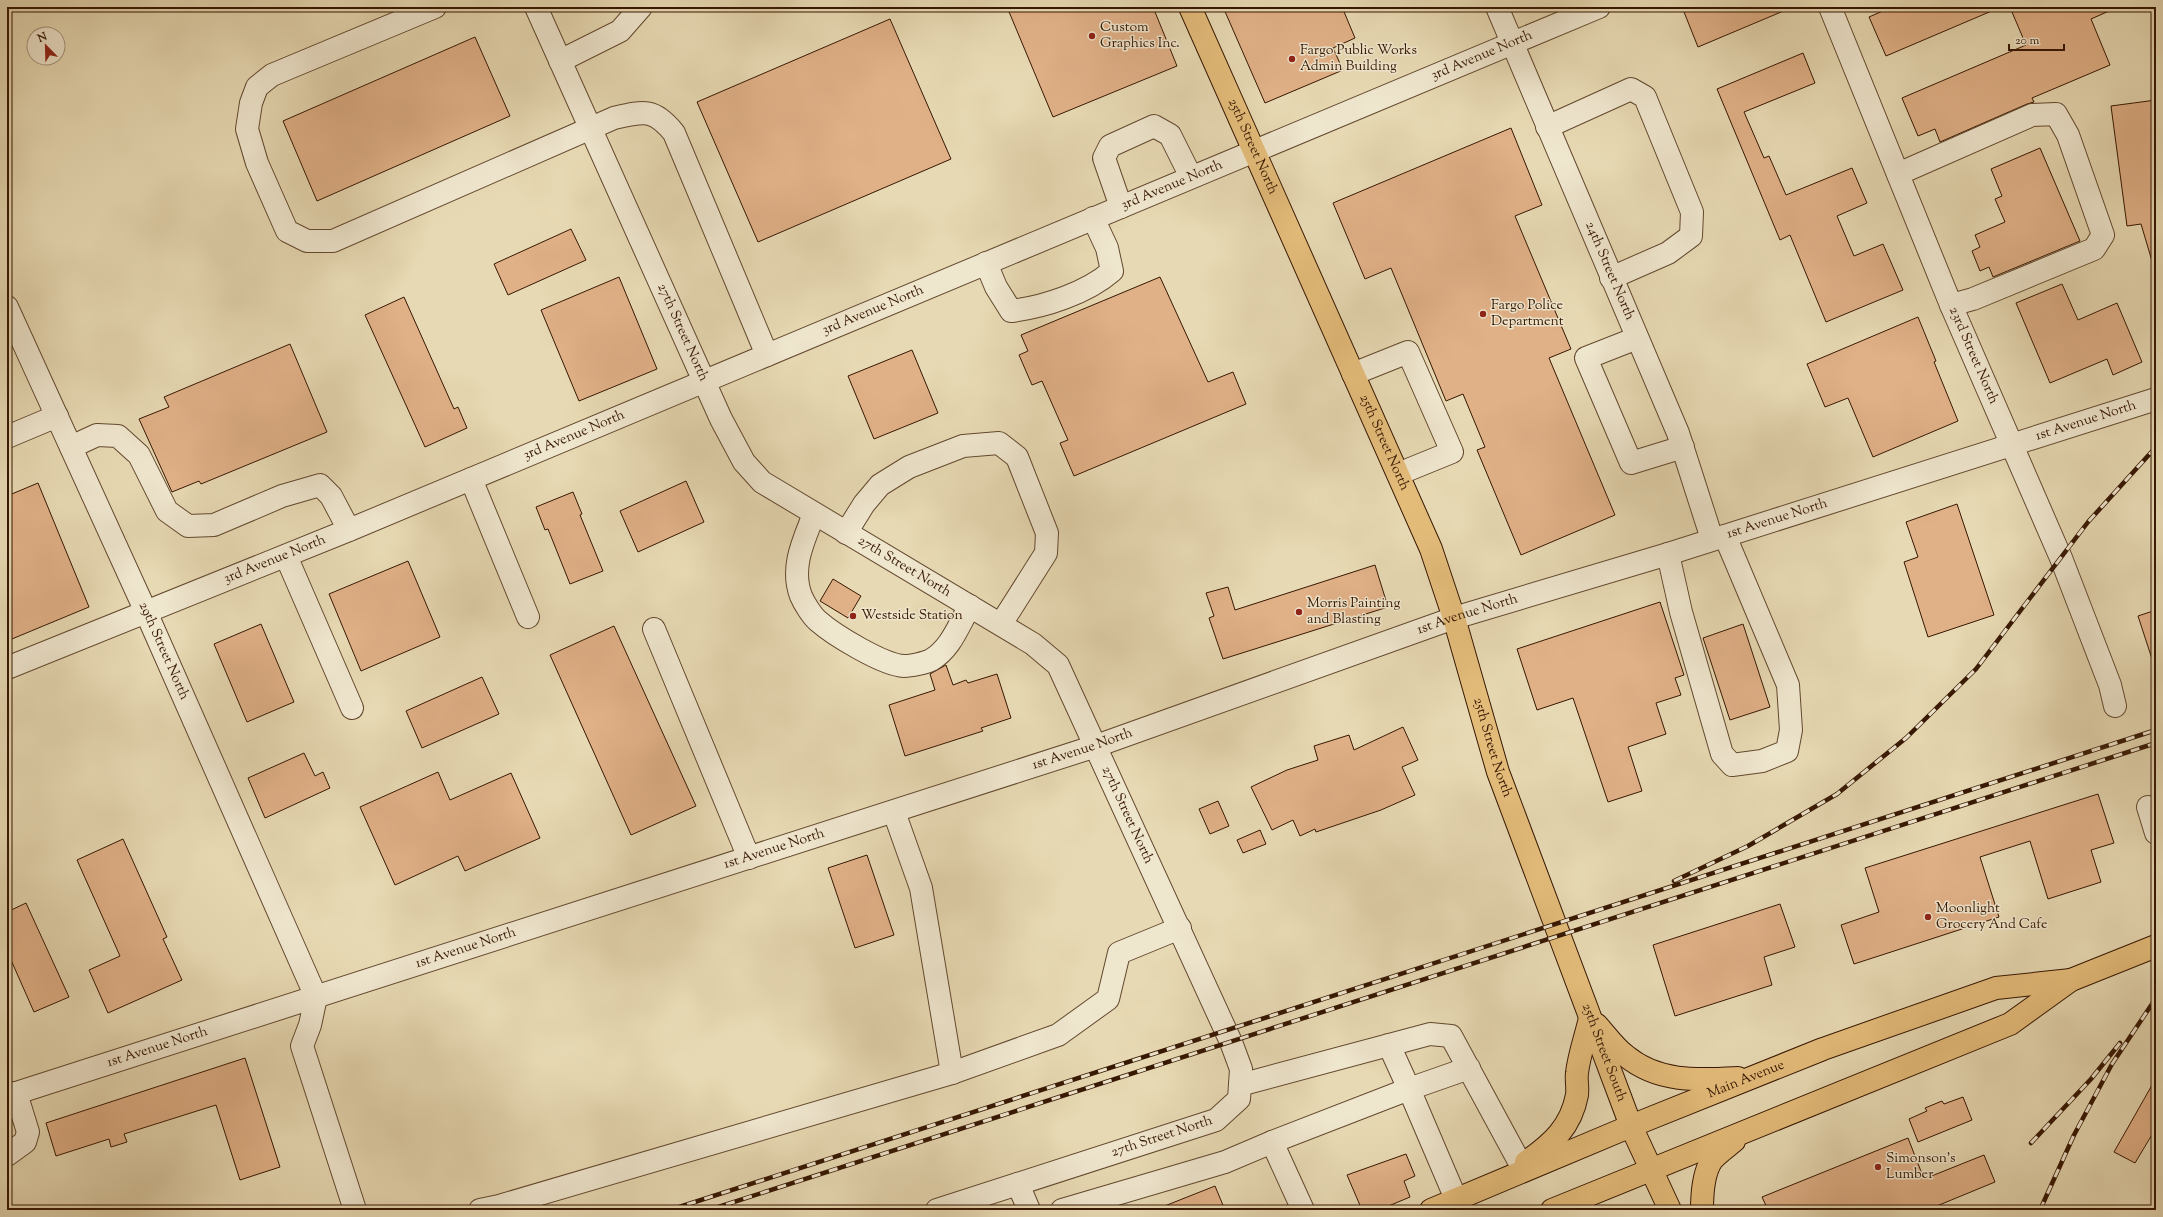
<svg xmlns="http://www.w3.org/2000/svg" width="2163" height="1217" font-family="'Sorts Mill Goudy',serif">
	<style>
		.building { fill: #e0b087; stroke: #361702 }
		.lines { fill: none; stroke-linecap: round; stroke-linejoin: round }
		.minor-casing { stroke: #62482e; stroke-width: 24 }
		.major-casing { stroke: #361702; stroke-width: 24 }
		.minor { stroke: #efe6ce; stroke-width: 22 }
		.major { stroke: #e4bc7a; stroke-width: 22 }
		.rail-casing { stroke: #361702; stroke-width: 4.5 }
		.rail { stroke: #efe6ce; stroke-width: 3; stroke-dasharray: 9; stroke-linecap: butt }
		.poi-dot { fill: #8f2418; stroke: #efe6ce; stroke-width: 1.5 }
		.labels { text-anchor: middle; dominant-baseline: central; stroke-width: 3; stroke-linejoin: round; paint-order: stroke }
		.poi-label { font-size: 14px; fill: #361702; stroke: #efe6ce; text-anchor: start }
		.street-label { font-size: 14px; fill: #361702; stroke: #efe6ce }
	</style>
	<rect width="100%" height="100%" fill="#e7d9b3"/>
	<filter id="stains"><feTurbulence type="fractalNoise" baseFrequency=".005" numOctaves="4"/><feColorMatrix values="0 0 0 0 .2 0 0 0 0 .09 0 0 0 0 .02 0 0 0 .5 -.17"/></filter>
	<radialGradient id="worn" r=".72"><stop offset=".6" stop-color="#630" stop-opacity="0"/><stop offset="1" stop-color="#630" stop-opacity=".3"/></radialGradient>
	<path class="building" d="M1007,7H1153L1177,66L1053,117Z
		M1223,7H1342L1355,38L1333,48L1343,70L1265,103Z
		M1682,7H1793L1698,47Z
		M1892,7H2001L1886,56L1869,17Z
		M2023,7H2118L2091,19L2110,65L2032,98L2034,102L2027,104L1940,142L1935,129L1918,136L1902,98L2026,45L2012,12Z
		M890,19L951,159L758,242L697,102Z
		M475,37L510,116L317,201L283,121Z
		M1803,53L1815,83L1744,112L1764,158L1769,156L1786,195L1852,168L1867,203L1837,216L1854,256L1883,244L1903,290L1826,322L1790,235L1780,240L1717,89Z
		M2156,100V260L2152,261L2141,224L2127,226L2111,106Z
		M1511,128L1542,205L1515,216L1571,349L1549,358L1615,515L1521,555L1477,450L1485,447L1463,394L1446,401L1391,268L1365,279L1333,203Z
		M2040,148L2080,241L1993,277L1989,267L1980,271L1972,251L1980,247L1975,235L2005,222L1995,199L2002,196L1991,169Z
		M571,229L586,260L508,295L494,264Z
		M619,277L657,369L579,401L541,310Z
		M1160,277L1208,382L1233,372L1246,404L1074,476L1060,443L1068,440L1042,381L1032,385L1019,355L1028,351L1021,335Z
		M2062,284L2078,320L2117,303L2142,362L2113,375L2107,359L2050,383L2016,303Z
		M404,297L454,409L458,407L467,428L425,447L365,315Z
		M1918,317L1936,361L1934,362L1958,421L1873,457L1848,398L1825,407L1807,364Z
		M290,344L327,432L201,484L199,481L172,492L139,419L169,407L164,397Z
		M912,350L938,413L874,439L848,376Z
		M686,481L704,522L638,552L620,511Z
		M38,483L89,607L7,641V496Z
		M573,492L582,514L580,515L603,571L570,584L548,529L545,530L536,507Z
		M1957,504L1994,615L1928,637L1904,562L1918,557L1906,522Z
		M408,561L440,637L361,671L329,594Z
		M1375,565L1388,607L1223,659L1209,618L1214,616L1206,593L1228,587L1235,610Z
		M833,579L861,596L848,618L820,601Z
		M1660,602L1684,675L1675,678L1681,695L1656,703L1666,734L1628,747L1642,791L1608,802L1573,698L1537,710L1517,649Z
		M2156,610V662H2153L2138,616Z
		M261,624L294,702L247,722L214,644Z
		M1743,624L1770,707L1730,720L1703,638Z
		M614,626L696,806L631,835L550,655Z
		M946,665L953,685L966,680L968,683L997,674L1011,718L981,728L983,731L905,756L889,705L935,690L930,674Z
		M482,677L499,714L422,748L406,711Z
		M1403,727L1418,760L1402,767L1415,795L1381,810L1316,832L1315,829L1300,836L1293,820L1272,830L1251,787L1287,770L1318,760L1314,746L1349,735L1354,750Z
		M304,753L315,776L323,772L330,788L265,818L248,778Z
		M438,772L450,800L511,773L540,838L465,871L458,856L395,885L360,807Z
		M2098,794L2114,843L2091,850L2101,882L2048,899L2030,841L1980,857L1999,917L1854,964L1841,925L1879,912L1865,868Z
		M1218,801L1229,826L1210,834L1199,809Z
		M1260,830L1266,844L1243,853L1237,840Z
		M123,839L167,937L163,939L182,980L108,1013L89,970L120,956L77,860Z
		M867,855L894,935L855,948L828,868Z
		M26,903L69,997L34,1012L7,951V912Z
		M1780,904L1795,947L1764,957L1772,985L1675,1016L1653,945Z
		M245,1058L280,1167L240,1180L216,1105L124,1134L127,1142L111,1147L109,1139L56,1156L46,1123Z
		M2156,1078V1128L2135,1163L2114,1152Z
		M1963,1097L1972,1120L1918,1142L1909,1119L1927,1111L1925,1108L1942,1101L1944,1104Z
		M1908,1138L1924,1179L1984,1155L1995,1182L1927,1210H1768L1762,1197Z
		M1406,1154L1415,1176L1404,1181L1410,1197L1379,1210H1362L1347,1175Z
		M1215,1186L1225,1210H1158L1157,1209Z"/>
	<g class="lines">
		<g class="minor-casing">
			<g id="minor">
				<path d="M435,7L272,75L257,87L251,103L247,129L257,163L287,231L307,241H333L614,118C644,111 654,108 674,133L767,355"/>
				<path id="s1" d="M536,7L721,419L744,462L762,482L1033,644L1058,665L1231,1042L1241,1069L1239,1099L1216,1120L937,1210"/>
				<path id="s2" d="M1497,7L1678,433L1712,539"/>
				<path id="s3" d="M1830,7L1951,305L2061,558L2110,685L2115,706"/>
				<path d="M560,61L620,31L641,7"/>
				<path d="M1547,127L1631,89L1645,97L1692,212L1691,236L1668,253L1611,278"/>
				<path d="M1898,174L2032,115L2056,114L2068,135L2103,235L2094,249L1973,299L1951,305"/>
				<path d="M1121,207L1104,158L1110,146L1154,126L1170,135L1191,177"/>
				<path d="M986,263L996,287L1011,311C1044,307 1087,293 1112,271L1107,248L1093,218"/>
				<path id="s4" d="M7,307L146,612L316,997L310,1025L302,1046L355,1210"/>
				<path d="M1637,338L1586,358L1631,463L1683,447"/>
				<path d="M1353,374L1408,352L1452,452L1398,474"/>
				<path d="M7,437L57,416"/>
				<path d="M71,447L97,435L118,436L139,455L167,511L188,526L214,525L282,496L320,485L331,496L349,530"/>
				<path d="M471,479L528,617"/>
				<path d="M814,514C804,540 790,567 801,596C804,603 812,616 818,621C834,635 883,665 904,666C911,666 925,663 931,660C951,649 959,624 970,606"/>
				<path d="M846,533L864,504L880,485L909,467L963,446L999,443L1017,457L1047,533L1046,553L1001,624"/>
				<path d="M1668,554L1681,612L1722,754L1732,765L1762,761L1787,751L1791,730L1788,685L1725,536"/>
				<path d="M286,556L352,708"/>
				<path d="M654,629L749,858"/>
				<path id="s5" d="M7,668L349,530L1599,7"/>
				<path d="M2148,807L2156,833"/>
				<path d="M894,812L921,888L952,1073"/>
				<path d="M1389,1045L1409,1089L1469,1068"/>
				<path d="M1240,1085L1430,1034L1451,1036L1521,1165"/>
				<path id="s6" d="M7,1096L1096,746L1454,618L1668,554L2156,399"/>
				<path d="M1272,1142L1409,1089L1456,1199"/>
				<path d="M7,1155L25,1142L28,1132L16,1093"/>
				<path d="M1018,1184L1029,1210"/>
				<path d="M480,1210L499,1206L952,1073L1058,1035L1108,999L1119,953L1180,928"/>
				<path d="M1062,1210L1225,1162L1272,1142L1303,1210"/>
			</g>
		</g>
		<g class="major-casing">
			<g id="major">
				<path id="s7" d="M1190,7L1431,549L1454,618L1498,772L1631,1126L1670,1210"/>
				<path d="M1597,1025C1606,1035 1615,1048 1626,1056C1659,1083 1698,1080 1738,1078"/>
				<path d="M1526,1162C1552,1144 1571,1127 1577,1095C1578,1087 1576,1080 1577,1073C1579,1055 1586,1036 1590,1018"/>
				<path id="s8" d="M1431,1210L1631,1126L1823,1049L1996,988L2071,980"/>
				<path d="M1552,1210L2010,1024L2071,980L2156,946"/>
				<path d="M1702,1210C1702,1195 1703,1173 1712,1160C1718,1153 1727,1147 1734,1141"/>
			</g>
		</g>
		<use href="#minor" class="minor"/>
		<use href="#major" class="major"/>
		<g class="rail-casing">
			<path id="rail" d="M1674,881L1748,846L1837,794L1906,738L1976,669L2088,522L2156,447
				M2031,1143L2091,1079L2120,1043
				M670,1210L2156,730
				M709,1210L2156,743
				M2040,1210L2074,1135L2112,1064L2156,998"/>
		</g>
		<use href="#rail" class="rail"/>
	</g>
	<g class="poi-dot">
		<circle cx="1092" cy="36" r="4"/>
		<circle cx="1292" cy="59" r="4"/>
		<circle cx="1483" cy="314" r="4"/>
		<circle cx="1299" cy="612" r="4"/>
		<circle cx="853" cy="616" r="4"/>
		<circle cx="1928" cy="917" r="4"/>
		<circle cx="1878" cy="1167" r="4"/>
	</g>
	<g class="labels">
		<g class="poi-label">
			<text x="1100" y="28">Custom<tspan x="1100" dy="16">Graphics Inc.</tspan></text>
			<text x="1300" y="51">Fargo Public Works<tspan x="1300" dy="16">Admin Building</tspan></text>
			<text x="1491" y="306">Fargo Police<tspan x="1491" dy="16">Department</tspan></text>
			<text x="1307" y="604">Morris Painting<tspan x="1307" dy="16">and Blasting</tspan></text>
			<text x="861" y="616">Westside Station</text>
			<text x="1936" y="909">Moonlight<tspan x="1936" dy="16">Grocery And Cafe</tspan></text>
			<text x="1886" y="1159">Simonson's<tspan x="1886" dy="16">Lumber</tspan></text>
		</g>
		<g class="street-label">
			<text stroke="none"><textPath href="#s5" startOffset="1597">3rd Avenue North</textPath></text>
			<text stroke="none"><textPath href="#s7" startOffset="153">25th Street North</textPath></text>
			<text stroke="none"><textPath href="#s5" startOffset="1261">3rd Avenue North</textPath></text>
			<text stroke="none"><textPath href="#s2" startOffset="287">24th Street North</textPath></text>
			<text stroke="none"><textPath href="#s5" startOffset="937">3rd Avenue North</textPath></text>
			<text stroke="none"><textPath href="#s1" startOffset="357">27th Street North</textPath></text>
			<text stroke="none"><textPath href="#s3" startOffset="377">23rd Street North</textPath></text>
			<text stroke="none"><textPath href="#s6" startOffset="2186">1st Avenue North</textPath></text>
			<text stroke="none"><textPath href="#s5" startOffset="613">3rd Avenue North</textPath></text>
			<text stroke="none"><textPath href="#s7" startOffset="477">25th Street North</textPath></text>
			<text stroke="none"><textPath href="#s6" startOffset="1862">1st Avenue North</textPath></text>
			<text stroke="none"><textPath href="#s5" startOffset="289">3rd Avenue North</textPath></text>
			<text stroke="none"><textPath href="#s1" startOffset="693">27th Street North</textPath></text>
			<text stroke="none"><textPath href="#s6" startOffset="1538">1st Avenue North</textPath></text>
			<text stroke="none"><textPath href="#s4" startOffset="378">29th Street North</textPath></text>
			<text stroke="none"><textPath href="#s7" startOffset="801">25th Street North</textPath></text>
			<text stroke="none"><textPath href="#s6" startOffset="1130">1st Avenue North</textPath></text>
			<text stroke="none"><textPath href="#s1" startOffset="1041">27th Street North</textPath></text>
			<text stroke="none"><textPath href="#s6" startOffset="806">1st Avenue North</textPath></text>
			<text stroke="none"><textPath href="#s6" startOffset="482">1st Avenue North</textPath></text>
			<text stroke="none"><textPath href="#s6" startOffset="158">1st Avenue North</textPath></text>
			<text stroke="none"><textPath href="#s7" startOffset="1126">25th Street South</textPath></text>
			<text stroke="none"><textPath href="#s8" startOffset="341">Main Avenue</textPath></text>
			<text transform="translate(1162 1137) rotate(-18)">27th Street North</text>
		</g>
	</g>
	<rect width="2163" height="1217" fill="none" stroke="#e7d9b3" stroke-width="24"/>
	<rect x="8" y="8" width="2147" height="1201" fill="none" stroke="#361702" stroke-width="2"/>
	<rect x="12" y="12" width="2139" height="1193" fill="none" stroke="#361702"/>
	<g transform="translate(46 46) rotate(337)"><circle r="19" fill="#efe6ce" stroke="#a5937c"/>
	<path d="M0-3L7 15L0 10L-7 15Z" fill="#8f2418"/>
	<text y="-6" font-size="11" font-weight="bold" text-anchor="middle" fill="#361702">N</text>
	</g>
	<path d="M2009 44v6h55v-6" fill="none" stroke="#361702" stroke-width="2"/>
	<text x="2015" y="44" font-size="12" fill="#361702" stroke="#efe6ce" stroke-width="3" paint-order="stroke">20 m</text>
	<rect width="100%" height="100%" filter="url(#stains)"/>
	<rect width="100%" height="100%" fill="url(#worn)"/>
</svg>
